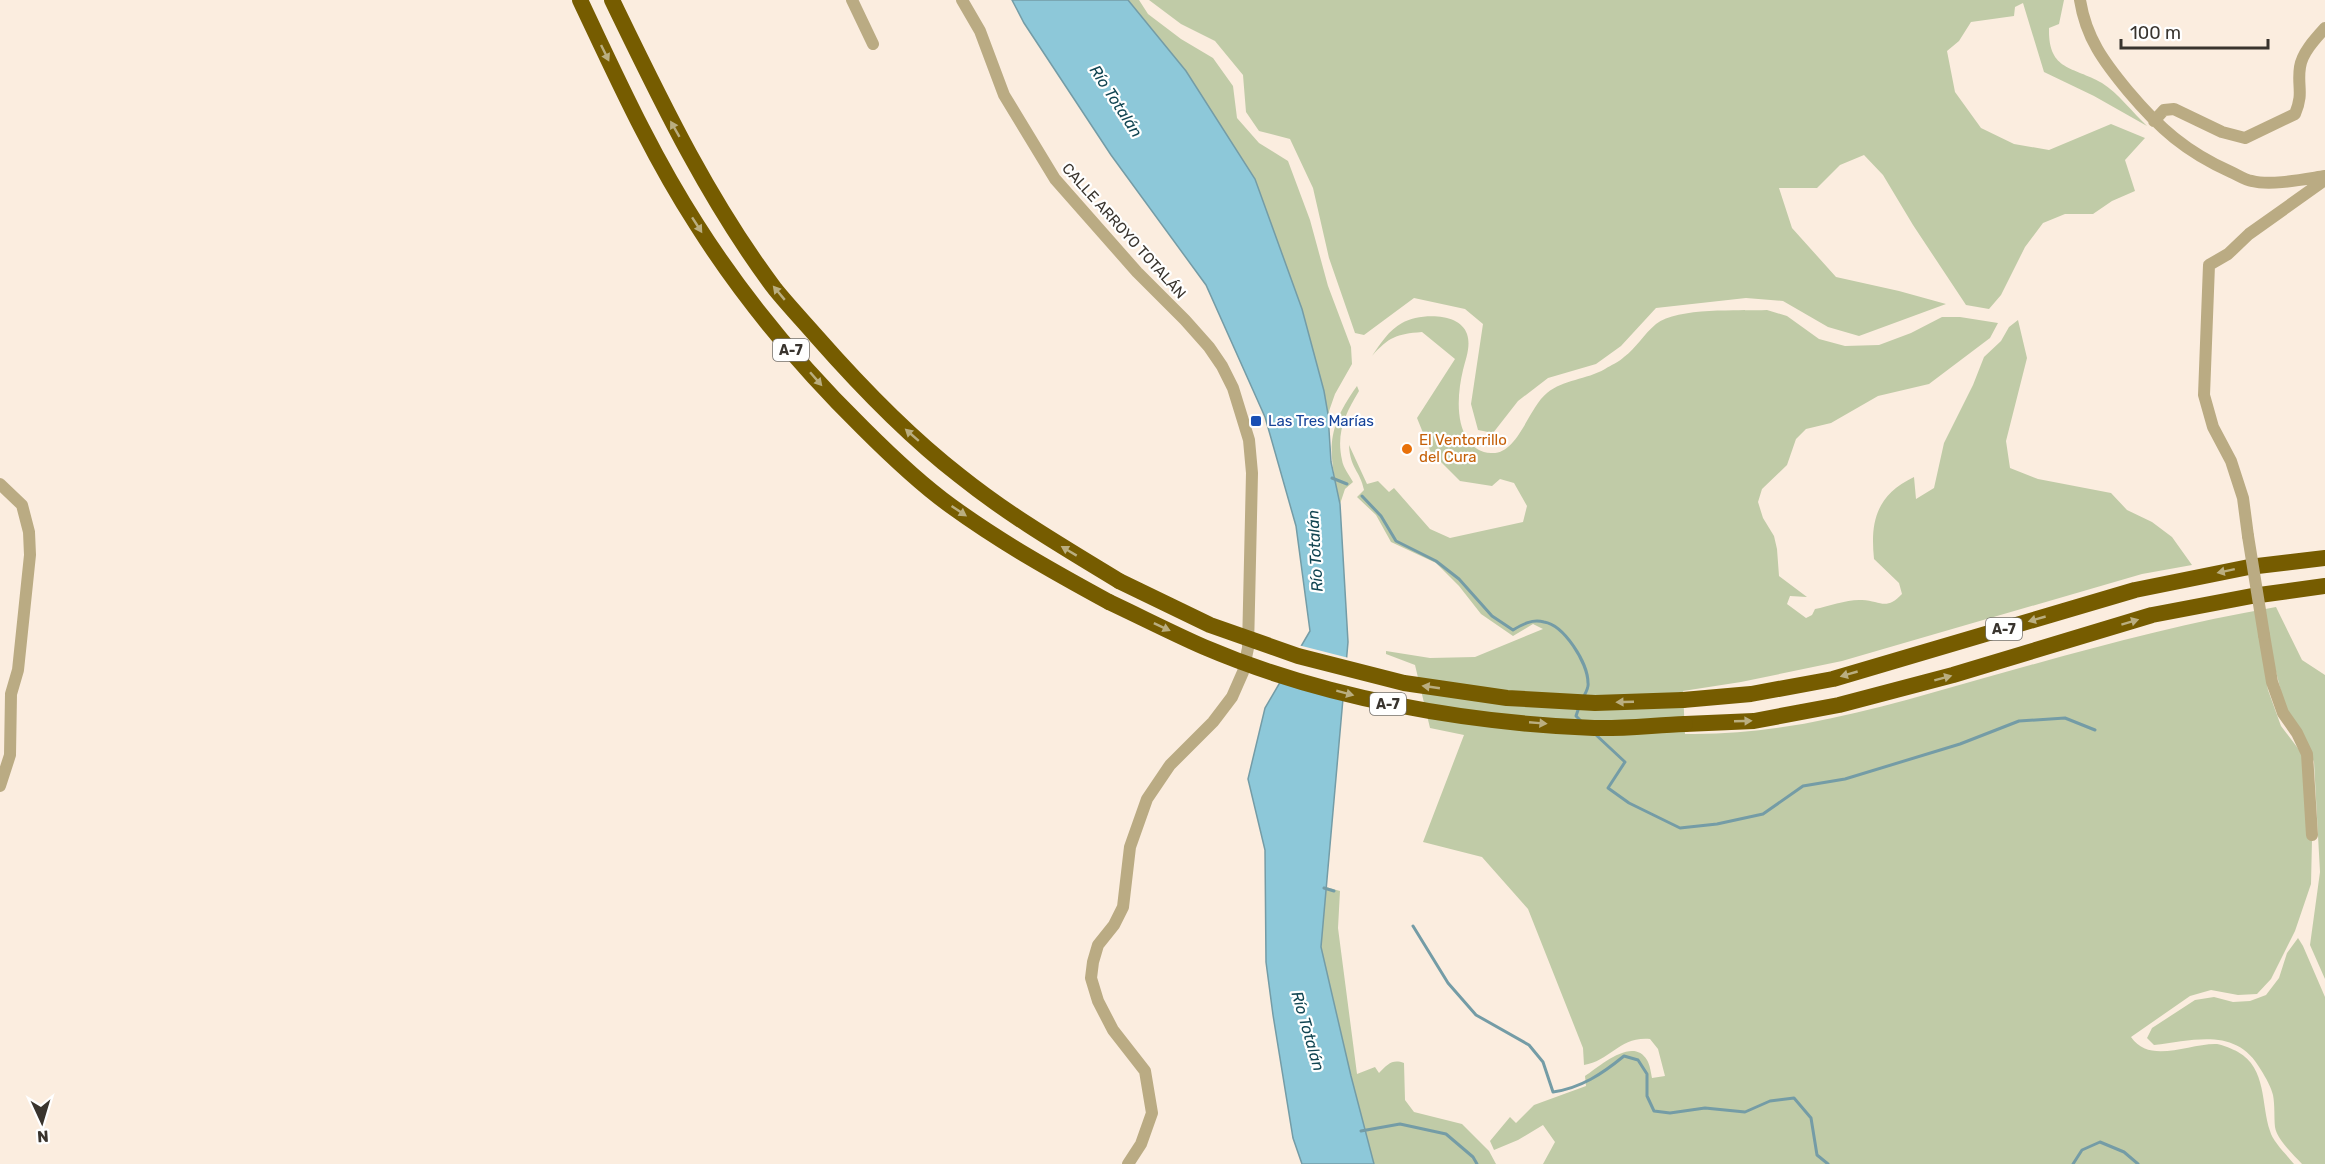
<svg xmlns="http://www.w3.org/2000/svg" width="2325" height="1164" font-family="Rubik,sans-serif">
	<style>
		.grass { fill: #c0cba7 }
		.water { fill: #8dc8d9; stroke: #749ca6; stroke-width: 1.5 }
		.pier { fill: #fbeddf }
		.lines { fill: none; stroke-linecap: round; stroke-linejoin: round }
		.stream { stroke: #749ca6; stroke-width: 3 }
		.minor { stroke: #baab83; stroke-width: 12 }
		.highway { stroke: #765c00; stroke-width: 16 }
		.minor-bridge { stroke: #baab83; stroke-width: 12 }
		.highway-bridge { stroke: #765c00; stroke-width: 16 }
		.oneway { fill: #baae80 }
		.transit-dot { fill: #1a4fb4; stroke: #fff; stroke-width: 2 }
		.food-dot { fill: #e8710a; stroke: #fff; stroke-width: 2 }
		.labels { text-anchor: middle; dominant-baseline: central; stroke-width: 4.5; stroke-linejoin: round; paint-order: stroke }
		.shield { fill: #fff; stroke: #74716d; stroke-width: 1.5 }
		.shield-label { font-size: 14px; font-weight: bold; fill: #39342e }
		.street-label { font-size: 15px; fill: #39342e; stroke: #fff }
		.transit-label { font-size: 15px; fill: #164399; stroke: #fff; text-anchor: start }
		.food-label { font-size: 15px; fill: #c56008; stroke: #fff; text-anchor: start }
		.water-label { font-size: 16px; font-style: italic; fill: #114552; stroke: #fff }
	</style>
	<rect width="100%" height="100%" fill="#fbeddf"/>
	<path class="grass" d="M1128,0H1139L1148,14L1181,39L1213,58L1233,86L1237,118L1259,143L1288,161L1310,220L1328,286L1351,347L1352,364L1335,394L1328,414L1324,391L1255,179L1186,71Z
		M1149,0H2064L2059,24L2049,28C2048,71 2072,66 2102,83C2118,93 2133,113 2147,126L2094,96L2044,72L2023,3L2015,7L2014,16L1971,22L1959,41L1947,51L1955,92L1981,128L2014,144L2049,150L2111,124L2145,138L2125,160L2135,191L2112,201L2093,214H2065L2043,223L2025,247L2001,295L1989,309L1966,305L1913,225L1883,175L1864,155L1840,165L1817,188H1779L1792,228L1836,277L1899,291L1946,304L1859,336L1828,327L1783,301L1746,298L1656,308L1621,346L1596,364L1548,378L1518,401L1493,433L1478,430L1471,404L1483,324L1465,309L1414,298L1364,335L1355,333L1329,258L1313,188L1290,139L1259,131L1246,112L1243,75L1215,41L1181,24Z
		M1767,310L1787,316L1819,339L1845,346L1879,345L1911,333L1942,317H1960L1998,323L1990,338L1929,384L1878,396L1831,423L1806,429L1796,439L1787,465L1762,489L1758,502L1763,518L1774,536L1777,549L1779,576L1807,597L1790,596L1787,604L1806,618L1812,615L1815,609C1829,606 1848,599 1862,600C1881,601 1886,611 1902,594L1899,583L1874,559C1870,520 1877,495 1914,477L1916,499L1934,488L1944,443L1973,385L1984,357L2001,341L2009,327L2018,320L2027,358L2006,441L2010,468L2038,479L2111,493L2127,510L2152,522L2172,537L2192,565L2142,574L1842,661L1741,682L1683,691L1685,734C1788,736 1886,706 1984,678C2081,651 2177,624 2276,607L2302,660L2325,675V979L2310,945L2320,872L2314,762L2307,746L2285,707L2275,668L2259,636L2268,690L2281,726L2303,755L2312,840L2311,884L2295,931L2271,979L2257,994L2238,995L2211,990L2190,996L2131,1037C2150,1065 2189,1043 2217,1044C2223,1045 2233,1049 2238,1052C2267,1068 2261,1105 2270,1131C2273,1142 2287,1155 2294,1164H1543L1555,1142L1543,1125L1518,1140L1494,1150L1490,1141L1510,1117L1516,1123L1534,1105L1586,1086L1585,1076C1600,1066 1633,1036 1647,1060C1650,1065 1651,1073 1652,1078L1665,1076L1658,1049L1650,1039C1620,1036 1610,1061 1584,1065L1583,1048L1528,909L1482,857L1423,842L1464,735L1430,728L1415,665L1386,654V651L1430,658L1475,657L1543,629L1533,624L1513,636L1481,614L1459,586L1436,563L1391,542L1376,515L1357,497L1364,490C1360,470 1350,469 1349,445L1367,484L1378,481L1389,492L1394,488L1430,529L1450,538L1523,522L1527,506L1514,483L1500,479L1492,486L1460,481L1439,460H1434L1417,418L1455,359L1422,332C1396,334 1389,337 1372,356C1380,344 1389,330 1402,323C1419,313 1460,312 1467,334C1471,346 1466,358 1463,370C1458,391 1455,421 1468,440C1473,447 1481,453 1491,453C1518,455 1528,408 1547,393C1564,379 1586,380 1605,369C1611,365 1619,362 1624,357C1636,348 1644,334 1656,324C1678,307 1739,311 1767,310Z
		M1357,386L1359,391C1345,414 1336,433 1342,460C1343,467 1349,475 1353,482L1345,489L1340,504C1329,452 1324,432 1357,386Z
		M1326,887L1340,891L1338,928L1357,1074L1375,1067L1379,1073C1388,1064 1392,1059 1404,1063L1405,1100L1414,1112L1462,1124L1489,1151L1496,1164H1374L1351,1076L1321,947Z
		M2298,938L2303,946L2325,997V1164H2302C2294,1155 2277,1140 2275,1127C2274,1117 2275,1106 2273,1095C2271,1087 2266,1078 2261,1070C2237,1027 2196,1040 2154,1045L2147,1038L2152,1028L2195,1000L2214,997L2233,1002L2250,1001L2266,995L2279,978L2287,953Z"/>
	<path class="water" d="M1012,0H1128L1186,71L1255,179L1302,309L1324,391L1328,414L1331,462L1340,504L1348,642L1321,947L1351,1076L1374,1164H1302L1293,1138L1273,1015L1266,962L1265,850L1248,779L1265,708L1310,631L1296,526L1265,417L1206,285L1111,155L1024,23Z"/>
	<path class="pier" d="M1298,645L1349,658L1345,701L1277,681Z"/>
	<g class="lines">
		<path class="stream" d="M1332,478L1347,484
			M1362,496L1381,516L1396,541L1436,561L1459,579L1492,616L1513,630C1523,624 1532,619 1544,622C1564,625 1588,663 1588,683C1589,687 1586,692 1584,696
			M1579,707L1576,716L1582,722
			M1595,734L1625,762L1608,788L1629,803L1680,828L1717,824L1763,814L1803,786L1845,779L1960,744L2019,721L2065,718L2095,730
			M1324,888L1334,891
			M1413,926L1448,983L1476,1015L1529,1045L1543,1062L1553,1092C1581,1088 1602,1074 1624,1056L1638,1060L1647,1074V1096L1654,1111L1670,1113L1705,1108L1745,1112L1770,1101L1794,1098L1811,1118L1817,1155L1828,1164
			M1361,1131L1400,1124L1446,1134L1473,1157L1477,1164
			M2073,1164L2082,1150L2100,1142L2124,1152L2138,1164"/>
		<path class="minor" d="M852,0L873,44
			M962,0L980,31L1004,95L1055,179L1137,272L1185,320L1209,347L1222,366L1233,388L1249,440L1252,473L1248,648L1243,672L1232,697L1213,722L1170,765L1147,799L1130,847L1123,907L1114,925L1098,945L1093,962L1091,978L1098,1001L1113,1030L1145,1071L1152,1113L1141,1144L1128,1164
			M2080,0C2086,38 2104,62 2128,91C2159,128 2186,152 2231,172C2238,175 2245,180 2252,181C2271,186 2305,179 2325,176
			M2154,121L2164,110L2174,109L2222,132L2245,138L2295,114C2304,93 2297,86 2300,67C2302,53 2315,39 2325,28
			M0,484L22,505L29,532L30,555L18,670L11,694L10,755L0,786
			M2248,536L2243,498L2231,461L2213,427L2204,395L2209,265L2228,254L2249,234L2325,180
			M2264,635L2272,682L2283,713L2297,733L2307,754L2312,835"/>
		<path class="highway" d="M580,0C616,76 651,154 697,225C744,299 801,367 863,428C890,455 919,483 951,506C1002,543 1054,572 1109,602
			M612,0C660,99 708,200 775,289C788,305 803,321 817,337C861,387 907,435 960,476C1010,516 1065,548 1119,581
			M1683,700L1751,694L1833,679L2135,590L2249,567L2325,558
			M1685,724L1754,721L1839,705L1953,675L2152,615L2252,596L2325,586"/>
		<path class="minor-bridge" d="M2248,536L2264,635"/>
		<path class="highway-bridge" d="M1119,581L1210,625L1298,656L1404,683L1507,698L1595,703L1683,700
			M1109,602C1141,617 1172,633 1204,647C1323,698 1465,723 1594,728C1624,729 1655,725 1685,724"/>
	</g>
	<defs><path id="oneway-solid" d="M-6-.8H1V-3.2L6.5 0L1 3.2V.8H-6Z" transform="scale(1.5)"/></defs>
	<g class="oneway">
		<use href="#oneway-solid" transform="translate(605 53) rotate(64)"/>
		<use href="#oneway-solid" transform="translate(675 129) rotate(-120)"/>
		<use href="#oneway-solid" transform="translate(697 225) rotate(57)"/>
		<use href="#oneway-solid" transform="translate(779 293) rotate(-130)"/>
		<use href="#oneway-solid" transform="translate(816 379) rotate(49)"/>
		<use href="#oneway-solid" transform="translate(912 435) rotate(-139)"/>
		<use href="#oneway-solid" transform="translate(959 511) rotate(34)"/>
		<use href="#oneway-solid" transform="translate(1069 551) rotate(-149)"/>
		<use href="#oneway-solid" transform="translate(2226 571) rotate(168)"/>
		<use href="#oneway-solid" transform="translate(2037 619) rotate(164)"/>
		<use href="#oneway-solid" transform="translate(2130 622) rotate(-17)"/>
		<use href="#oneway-solid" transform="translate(1162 627) rotate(25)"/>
		<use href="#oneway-solid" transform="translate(1849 674) rotate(164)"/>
		<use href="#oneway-solid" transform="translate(1943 678) rotate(-15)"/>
		<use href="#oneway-solid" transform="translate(1431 687) rotate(-172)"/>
		<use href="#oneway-solid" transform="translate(1345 693) rotate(15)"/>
		<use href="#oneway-solid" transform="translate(1625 702) rotate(178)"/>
		<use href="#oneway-solid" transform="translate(1743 721) rotate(-2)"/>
		<use href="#oneway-solid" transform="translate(1538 723) rotate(5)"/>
	</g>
	<rect class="transit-dot" x="1250" y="415" width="12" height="12" rx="3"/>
	<circle class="food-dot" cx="1407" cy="449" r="6"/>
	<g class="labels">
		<g class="shield">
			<rect x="773" y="339" width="36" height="22" rx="4.5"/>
			<rect x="1986" y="618" width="36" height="22" rx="4.5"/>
			<rect x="1370" y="693" width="36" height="22" rx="4.5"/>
		</g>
		<g class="shield-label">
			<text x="791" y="350">A-7</text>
			<text x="2004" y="629">A-7</text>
			<text x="1388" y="704">A-7</text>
		</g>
		<g class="street-label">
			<text transform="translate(1124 231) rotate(48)">CALLE ARROYO TOTALÁN</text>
		</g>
		<g class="transit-label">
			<text x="1268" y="421">Las Tres Marías</text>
		</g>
		<g class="food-label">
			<text x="1419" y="440">El Ventorrillo<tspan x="1419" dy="17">del Cura</tspan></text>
		</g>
		<g class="water-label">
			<text transform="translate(1116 101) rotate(57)">Río Totalán</text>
			<text transform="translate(1315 551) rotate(-93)">Río Totalán</text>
			<text transform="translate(1308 1031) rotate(74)">Río Totalán</text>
		</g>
	</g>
	<g transform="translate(42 1122) rotate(176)" stroke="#ffffff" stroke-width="4.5" paint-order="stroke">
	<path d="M0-4.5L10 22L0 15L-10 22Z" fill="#39342e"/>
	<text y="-9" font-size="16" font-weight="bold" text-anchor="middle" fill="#39342e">N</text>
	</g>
	<path d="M2121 39v9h147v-9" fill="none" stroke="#39342e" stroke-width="3"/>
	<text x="2130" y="39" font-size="18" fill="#39342e" stroke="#ffffff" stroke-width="4.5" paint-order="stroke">100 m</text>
</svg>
